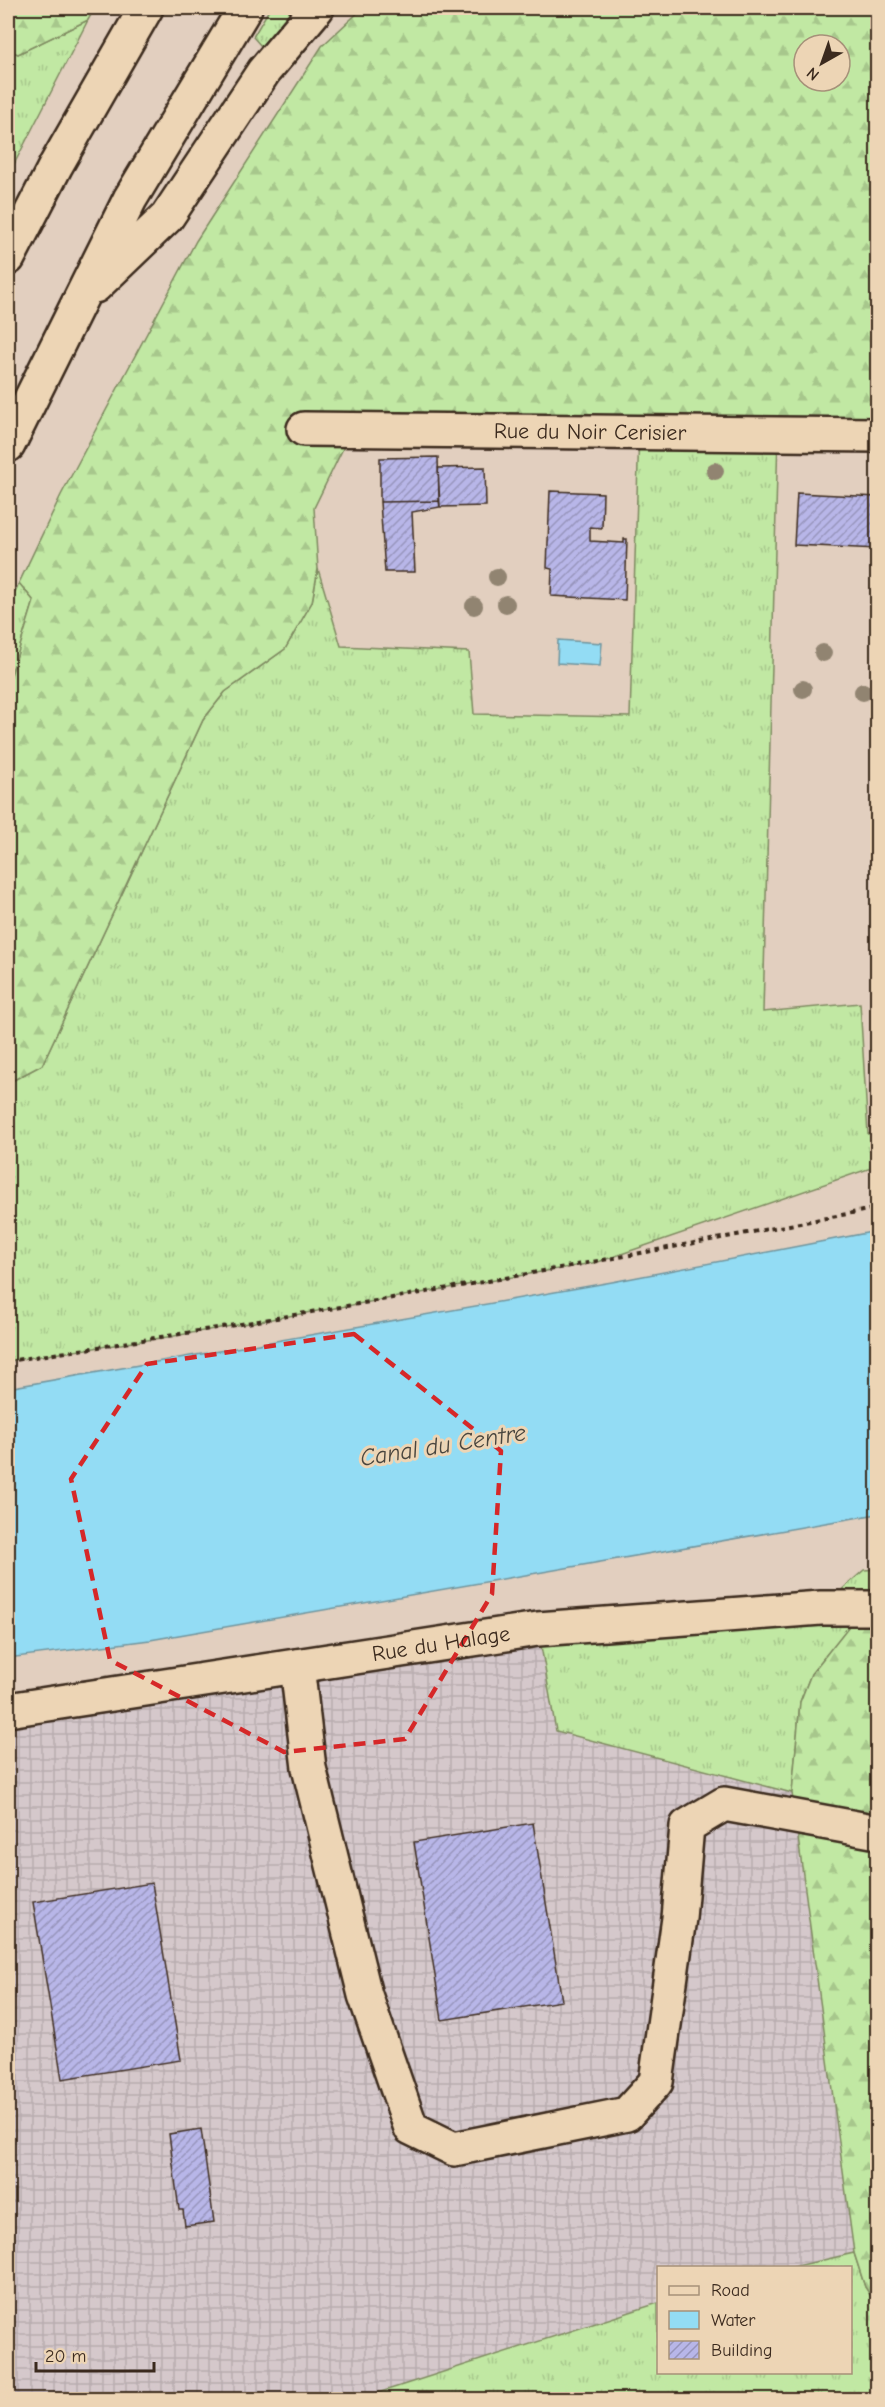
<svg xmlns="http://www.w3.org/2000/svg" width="885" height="2407" font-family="'Comic Neue',sans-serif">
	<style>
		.industrial { fill: url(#industrial-grid); fill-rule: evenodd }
		.grass { fill: url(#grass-tufts); stroke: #7e8960; stroke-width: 1.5 }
		.forest { fill: url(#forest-firs); stroke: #7e8960; stroke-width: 1.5; fill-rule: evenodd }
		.water { fill: #93dcf4; stroke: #70959e; stroke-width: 1.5 }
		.building { fill: url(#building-hatch); stroke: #3b2a1e; stroke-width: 1.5 }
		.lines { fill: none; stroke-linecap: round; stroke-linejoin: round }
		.minor-casing { stroke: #3b2a1e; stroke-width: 38 }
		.highway-casing { stroke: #3b2a1e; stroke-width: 38 }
		.path { stroke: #3b2a1e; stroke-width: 4; stroke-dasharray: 4.5 4.5; stroke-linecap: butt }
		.minor { stroke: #edd5b5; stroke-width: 33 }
		.highway { stroke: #edd5b5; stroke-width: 33 }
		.tree { fill: #918471 }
		.marked { fill: none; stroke: #d62828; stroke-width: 4.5; stroke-dasharray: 12 8; stroke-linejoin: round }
		.labels { text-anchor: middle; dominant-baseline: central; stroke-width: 6; stroke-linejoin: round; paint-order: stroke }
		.street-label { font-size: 22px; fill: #3b2a1e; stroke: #edd5b5 }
		.water-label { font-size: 24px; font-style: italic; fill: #48453e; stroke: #edd5b5 }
	</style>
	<defs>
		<pattern id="industrial-grid" width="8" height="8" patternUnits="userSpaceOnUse" patternTransform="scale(1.5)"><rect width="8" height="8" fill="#d5c8cb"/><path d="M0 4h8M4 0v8" fill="none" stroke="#b8acae"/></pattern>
		<pattern id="grass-tufts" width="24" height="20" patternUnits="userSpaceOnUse" patternTransform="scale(1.5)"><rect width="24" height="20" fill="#c1e8a3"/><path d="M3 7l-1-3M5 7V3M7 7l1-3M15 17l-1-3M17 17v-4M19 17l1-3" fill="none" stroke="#a7c78c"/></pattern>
		<pattern id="forest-firs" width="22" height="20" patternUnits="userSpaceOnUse" patternTransform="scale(1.5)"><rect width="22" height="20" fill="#c1e8a3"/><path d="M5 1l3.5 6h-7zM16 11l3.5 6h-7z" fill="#a7c78c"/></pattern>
		<pattern id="building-hatch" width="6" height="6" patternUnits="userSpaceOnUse" patternTransform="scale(1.5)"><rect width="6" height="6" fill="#b8b6e8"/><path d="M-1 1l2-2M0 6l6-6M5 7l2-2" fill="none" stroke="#9794bb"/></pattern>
	</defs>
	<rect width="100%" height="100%" fill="#e2cfbf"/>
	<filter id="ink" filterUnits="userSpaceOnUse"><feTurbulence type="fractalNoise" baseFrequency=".0167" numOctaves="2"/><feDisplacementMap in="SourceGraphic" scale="12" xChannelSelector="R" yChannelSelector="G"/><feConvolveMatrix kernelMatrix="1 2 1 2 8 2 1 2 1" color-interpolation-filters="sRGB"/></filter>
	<g filter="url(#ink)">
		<path class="industrial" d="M877,1623V2399H8V1710L538,1629L544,1665ZM658,2268H850V2372H658Z"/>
		<path class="grass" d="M270,8H294L262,47L253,37Z
			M88,20L8,176V50L18,54Z
			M639,432L778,434L763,1012L860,1003L868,1134L877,1132V1166L598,1262L174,1336L8,1361V1083L42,1065L203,720L225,692L285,649L312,602L318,569L341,646L469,652L474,714L630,717Z
			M19,583L34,601L8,685V607Z
			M877,1569V1608H864L811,1674L800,1702L792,1793L556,1731L538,1629L821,1608L864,1570Z
			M854,2253L865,2287L877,2305V2399L356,2400L658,2303V2372H850V2268L793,2267Z"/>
		<path class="forest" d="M8,8H95L88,20L18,54L8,50Z
			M363,8H866L878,19L877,435L352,430L314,508L318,569L312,602L285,649L225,692L203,720L42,1065L8,1083V685L34,601L19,583L61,495L196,241L322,46ZM804,45H840V81H804Z
			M864,1607L877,1608V2305L865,2287L854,2253L792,1793L800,1702L811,1674Z"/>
		<path class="water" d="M558,640L602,643L600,666L557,663Z
			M877,1231V1514L150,1640L8,1658V1388L612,1282Z"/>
		<path class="building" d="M438,457L439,501L380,502V458Z
			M485,467L486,506L440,507L438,468Z
			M550,491L603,493L602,528L590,527V541L624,543V539H627L625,600L551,596L552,569L547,568Z
			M797,493L878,497V549L794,545Z
			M439,501L440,507L412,512L415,572H385L380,502Z
			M533,1823L562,2001L442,2020L414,1842Z
			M152,1883L181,2060L62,2079L33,1902Z
			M201,2129L214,2222L185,2226L183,2210H179L169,2134Z"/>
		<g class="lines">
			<g class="minor-casing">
				<g id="minor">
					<path id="s1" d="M304,429L878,435"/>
					<path d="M297,1666L309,1768L365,1995L411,2128L454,2149L627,2114L656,2082L679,1918L687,1826L724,1804L878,1832"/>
					<path id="s2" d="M8,1710L538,1629L821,1608H878"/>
				</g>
			</g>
			<g class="highway-casing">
				<path id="highway" d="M8,258L56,165L146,8
					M95,286L167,217L264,71L317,8
					M8,445L130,199L245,8"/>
			</g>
			<path class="path" d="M8,1361C299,1317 588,1264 878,1208
				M8,2133V2154"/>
			<use href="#minor" class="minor"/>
			<use href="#highway" class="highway"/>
		</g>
		<g class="tree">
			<circle cx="715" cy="471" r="9"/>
			<circle cx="497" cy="577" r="9"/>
			<circle cx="506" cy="604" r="9"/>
			<circle cx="474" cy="606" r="9"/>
			<circle cx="823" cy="653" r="9"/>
			<circle cx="803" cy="689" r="9"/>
			<circle cx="863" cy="692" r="9"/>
		</g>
	</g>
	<path class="marked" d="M354,1334L501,1451L492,1594L405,1739L284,1752L110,1660L71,1479L147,1364Z"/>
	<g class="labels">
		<g class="street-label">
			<text stroke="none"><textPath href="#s1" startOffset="286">Rue du Noir Cerisier</textPath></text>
			<text stroke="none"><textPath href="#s2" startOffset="438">Rue du Halage</textPath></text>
		</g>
		<g class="water-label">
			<text transform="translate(443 1445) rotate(-9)">Canal du Centre</text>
		</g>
	</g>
	<rect width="885" height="2407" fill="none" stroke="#edd5b5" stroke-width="30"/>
	<rect x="15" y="15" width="855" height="2377" fill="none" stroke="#3b2a1e" stroke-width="2" filter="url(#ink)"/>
	<rect x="657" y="2266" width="195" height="108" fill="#edd5b5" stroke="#a69179" stroke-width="1.5"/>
	<rect x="669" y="2286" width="30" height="9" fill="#edd5b5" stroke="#a69179" stroke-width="1.5"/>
	<text x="711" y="2296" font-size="18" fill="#3b2a1e">Road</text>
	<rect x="669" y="2311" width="30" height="18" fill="#93dcf4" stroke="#a69179" stroke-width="1.5"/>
	<text x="711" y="2326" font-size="18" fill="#3b2a1e">Water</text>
	<rect x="669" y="2341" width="30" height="18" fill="url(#building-hatch)" stroke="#a69179" stroke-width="1.5"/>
	<text x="711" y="2356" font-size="18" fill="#3b2a1e">Building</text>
	<g transform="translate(822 63) rotate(220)"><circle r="28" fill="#edd5b5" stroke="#a69179" stroke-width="1.5"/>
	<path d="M0-4.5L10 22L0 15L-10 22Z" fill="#3b2a1e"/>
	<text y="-9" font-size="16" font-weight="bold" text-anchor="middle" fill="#3b2a1e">N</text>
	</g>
	<path d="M36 2362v9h118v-9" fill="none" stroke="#3b2a1e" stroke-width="3"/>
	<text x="45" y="2362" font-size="18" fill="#3b2a1e" stroke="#edd5b5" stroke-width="4.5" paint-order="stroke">20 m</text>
</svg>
